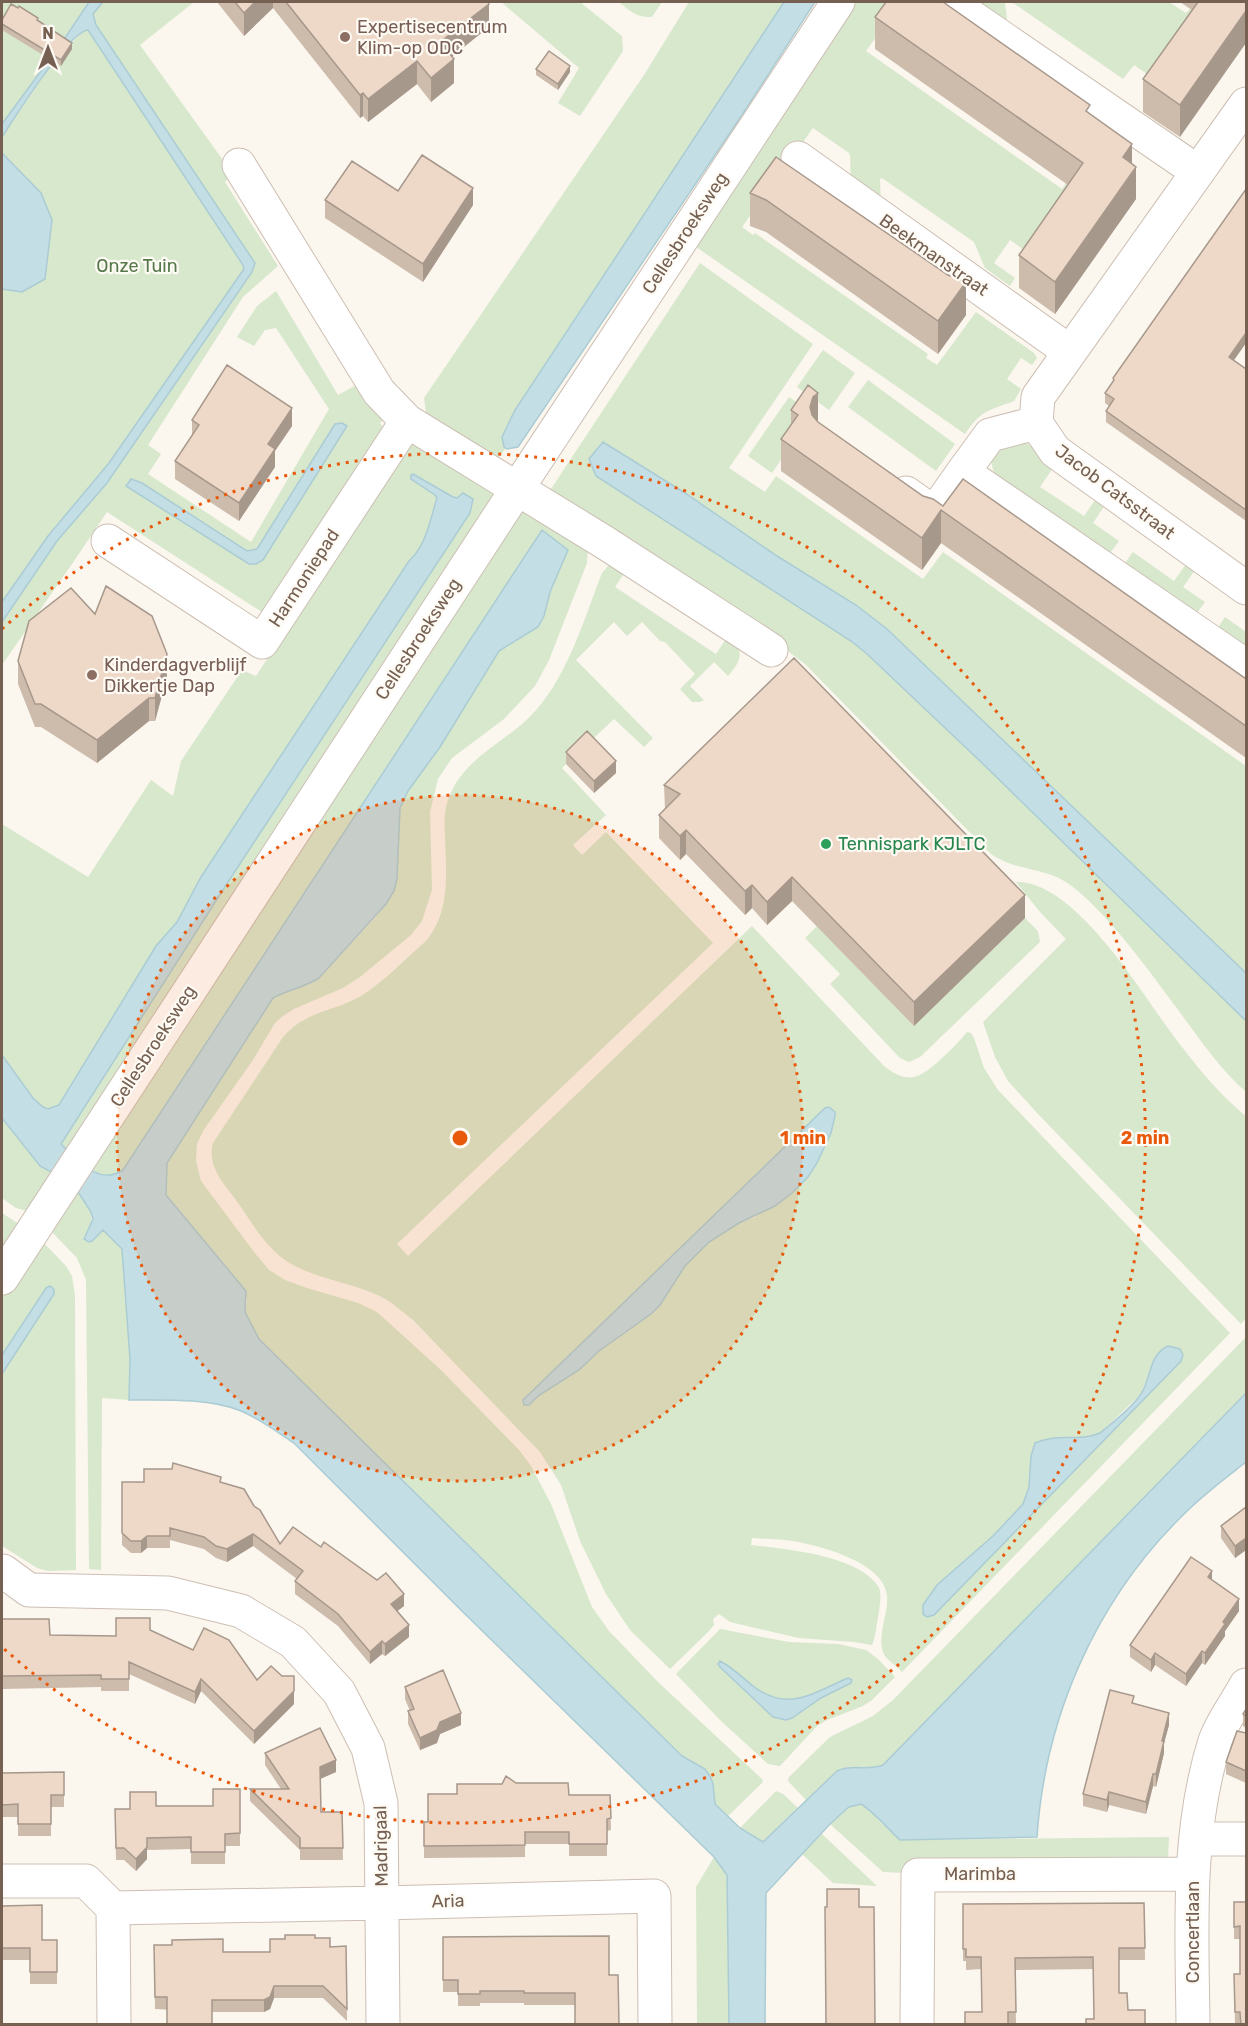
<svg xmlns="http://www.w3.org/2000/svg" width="1248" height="2026" font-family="Rubik,sans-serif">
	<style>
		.green { fill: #d7e8cd; fill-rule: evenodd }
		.water { fill: #c3dee4; stroke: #abccd4; stroke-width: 1.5 }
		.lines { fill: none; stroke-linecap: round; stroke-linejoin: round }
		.minor-casing { stroke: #cdbfb4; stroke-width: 35 }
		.minor { stroke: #fff; stroke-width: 33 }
		.wall { fill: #cdbbac }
		.shaded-wall { fill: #a7988c }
		.building { fill: #eed9c8; stroke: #a7988c; stroke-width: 1.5 }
		.ring { fill: none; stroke: #e8590c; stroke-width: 3; stroke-dasharray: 3 6 }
		.education-dot { fill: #8d6e63; stroke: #fefaf4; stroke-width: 2 }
		.leisure-dot { fill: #2e9e5b; stroke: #fefaf4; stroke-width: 2 }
		.labels { text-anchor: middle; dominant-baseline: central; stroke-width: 4.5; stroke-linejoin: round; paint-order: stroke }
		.education-label { font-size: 18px; fill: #785e54; stroke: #fefaf4; text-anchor: start }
		.street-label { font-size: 18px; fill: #756052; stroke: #fefaf4 }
		.park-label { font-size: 18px; fill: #56794b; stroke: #fefaf4 }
		.leisure-label { font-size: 18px; fill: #27864d; stroke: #fefaf4; text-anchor: start }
		.centre { fill: #e8590c; stroke: #fefaf4; stroke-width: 3 }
		.ring-label { font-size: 18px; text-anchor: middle; font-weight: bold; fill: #e8590c; stroke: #fefaf4; stroke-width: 4.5; stroke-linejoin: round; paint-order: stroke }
	</style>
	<rect width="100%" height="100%" fill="#fbf6ee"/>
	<path class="green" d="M2,2H89L63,41L2,124Z
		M103,2H194L140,45L233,174L225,182L278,266L243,297L148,445L161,454L148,474L251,542L329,409L276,328L265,330L254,346L237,337L257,306L276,291L338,395L360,383L387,415L380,423L383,427L262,612L107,512L74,561L2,665V622L57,541L107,483L252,272L96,25L93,14ZM347,426L263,559L126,486L142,483L248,551L257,549Z
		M501,2H580L622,36L623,51L580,116L558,103L579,68Z
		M619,2H662L652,17C637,18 630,11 619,2Z
		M689,2H784L515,410L502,437L506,448L493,464L427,421L424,398L644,75Z
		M848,2H901L866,51L1062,189L1071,176L1083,185L1033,256L1010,240L994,263L1015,278L1010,286L985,268L974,242L882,178L880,179L881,204L851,184L850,156L849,153L813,128L742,227L753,235L755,233L928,354L926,358L937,365L976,312L1034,353L1037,358L1032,365L1021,358L1007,379L1021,389L1014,401C988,411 981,410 965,434L689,242Z
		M973,2H1005L1008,28Z
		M1012,2H1169L1186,13L1196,2L1207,10L1157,81L1134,65L1123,79Z
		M84,30H88L243,265L244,269L109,463L48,536L2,602V289L22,292L41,193L2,153V137L54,61Z
		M700,263L813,344L729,468L765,492L776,476L923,579L943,552L1246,766V973L887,629L856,605L777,556L685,493L604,442L866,653L981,762L1246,1021V1092C1220,1069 1200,1040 1179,1011C1149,971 1116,924 1078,891C1049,865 1020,874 991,854L806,665L771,638L553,493L551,489Z
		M823,350L855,373L829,410L797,387Z
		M868,380L955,444L936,471L848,407Z
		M789,397L807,409L789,448L772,473L748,456Z
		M417,440L492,486L496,500L71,1153L61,1144L228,882L470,513L473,499L461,495L456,498L453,497L413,474L411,479L436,495L437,499C430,520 426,546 409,561L201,877L177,922L156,946L59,1105C52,1111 46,1109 38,1104L2,1055V824L88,877L151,780L173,796L181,761L242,670L256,676L405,447Z
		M1024,441L1055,465L1040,487L1084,516L1098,496L1107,502L1093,523L1119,541L1107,557L994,474L991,461L995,444Z
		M515,508L534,509L588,544L587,563L549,660L535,686L504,719L452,758L438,779L430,812L432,890L422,921L411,935L360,977L343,988L294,1009L283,1016L275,1023L253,1060L203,1131L197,1144L196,1161L201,1181L254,1252L269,1270L285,1280L307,1288L358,1303L377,1312L441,1370L520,1451L531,1466L551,1504L592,1607L609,1631L659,1683L763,1780L762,1783L728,1816L715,1804L713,1784L705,1769L682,1756L259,1339L245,1312L247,1300L235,1277L166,1195L167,1163L273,998L319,978L375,918L394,891L397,879L400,808L408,791L440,747L499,651L537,627L544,616L550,592L568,550L542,530L123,1170C107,1180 102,1175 85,1167Z
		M1133,552L1174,581L1189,560L1198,566L1183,587L1205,602L1194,617L1123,566Z
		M615,565L627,569L615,587L716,654L728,636C745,651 742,660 728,676L714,662L690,686L704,700L700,702H692L680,689L695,674L665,642L660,641L642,622L627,636L614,622L576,660L653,738L644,747L614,719L562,768L606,815L573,845L582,855L606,832L713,943L397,1244L408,1256L752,926L884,1066C909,1085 919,1079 941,1059C950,1051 959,1042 967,1032L971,1033L974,1038L984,1068L998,1090L1230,1333L902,1672C897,1667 889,1661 885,1656C875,1639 889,1614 887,1596C885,1564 825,1547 798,1542C783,1539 767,1539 752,1538L751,1545C785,1549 857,1555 878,1586C883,1594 879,1608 878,1618C876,1627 876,1636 872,1645L854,1642L799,1638L730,1622L719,1614L713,1619L714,1625L708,1632L670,1669L630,1630L606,1594L580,1541L561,1485L540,1452L413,1320C401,1311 389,1299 375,1294C345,1281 312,1278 285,1260C262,1244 249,1217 233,1196C221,1181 207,1164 213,1143L283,1037C307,1010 333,1012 361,996C385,981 405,959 426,941C451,911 446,872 445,836C444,823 444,808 450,795C466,755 510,741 537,709C569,672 584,619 602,573L608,566ZM829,1108L835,1112L831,1133L825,1148L808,1177L755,1217L739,1223L709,1242L685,1266L660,1305L651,1314L599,1351L579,1370L538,1396L529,1405H524L523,1400L824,1109ZM1168,1346L1181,1361L934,1615L927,1617L993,1536L1023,1504L1029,1487L1033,1448L1080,1437H1092L1100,1433L1141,1394L1154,1360Z
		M1225,617L1246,632V655L1215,632Z
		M1016,882C1072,880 1137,985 1167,1027C1189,1057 1217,1093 1246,1116V1318L1241,1324L1038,1114L1008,1081L995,1057L983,1022L1066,939L1040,912Z
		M1025,918L1038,931L1040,942L920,1057L909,1062L900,1058L830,984L840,974L805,938L817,926L914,1025Z
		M2,1118L40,1166L57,1177L27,1211L16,1208L2,1198Z
		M73,1184L91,1212L92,1224L84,1237L103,1229L122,1249L130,1359L129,1400L102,1398L101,1570L89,1569L86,1280L77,1258L50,1230Z
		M2,1213L25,1228L2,1262Z
		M44,1243L66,1266L72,1276L75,1296L76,1570L48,1571L37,1568L2,1546V1374L53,1294L2,1355V1292Z
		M1246,1337V1393L883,1766L870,1769H841L807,1801L788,1781L789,1777L830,1737L873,1716L893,1700Z
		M720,1629L789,1642L838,1644L866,1650L878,1659L895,1677L872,1700L863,1706L827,1720L817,1726L780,1766L768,1764L720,1720L676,1674ZM722,1662C744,1678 769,1708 800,1699C816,1694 832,1685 848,1678L836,1690L821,1698L792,1718L780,1719L773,1717L720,1667Z
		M776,1791L783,1794L798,1808L763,1842L740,1828Z
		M854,1804H861L869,1808L879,1821L901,1840L1169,1837L1168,1861L906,1873L883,1872L830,1824Z
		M822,1834L877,1886L833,1883L802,1854Z
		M714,1857L727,1875L729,2024H697L696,1887Z"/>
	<path class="water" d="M89,2H103L93,14L96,25L255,263L252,272L107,483L57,541L2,622V602L48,536L109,463L244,269L243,265L88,30C68,32 15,117 2,137V124L63,41Z
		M784,2H815L742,115L518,447L507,449L504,447L502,437L515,410Z
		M2,153L41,193L52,220L45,279L22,292L2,289Z
		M342,423L347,426L263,560L256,564H249L126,486L131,479L142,483L247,551L257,549L335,424Z
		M603,442L685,493L777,556L856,605L887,629L1246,973V1021L981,762L866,653L851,641L596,476L589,459Z
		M413,474L453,497L457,498L463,493L473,499L470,513L228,882L61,1144C79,1161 98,1186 123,1170L542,530L568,550L550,592L544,616L538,627L499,651L440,747L408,791L400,808L397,879L394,891L386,904L319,978C305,987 288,990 273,998L167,1163L166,1195L246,1291L245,1312L259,1339L682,1756L705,1769L710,1776L713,1784L715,1804L740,1828L763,1842L837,1771C851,1764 868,1771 883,1765L1246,1393V1462C1223,1480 1200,1497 1180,1518C1095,1603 1045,1717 1037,1837L900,1840C888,1829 874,1812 861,1804L849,1807L830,1824L766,1893L765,2024H729L727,1875L714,1857L466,1615L294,1443C277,1432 260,1419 241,1411C209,1398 164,1400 129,1400L130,1359L122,1249L103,1230L92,1241L89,1242L84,1239L93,1219L91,1212L73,1184L40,1166L2,1118V1055L33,1098L43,1107L48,1109L59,1105L156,946L177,922L201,877L409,561C426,546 430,520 437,498L435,495L411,479V475Z
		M829,1107L835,1112V1116L831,1133L817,1163L808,1177L792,1193L775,1206L739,1223L709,1242L685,1266L660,1305L651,1314L599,1351L579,1370L538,1396L529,1405H524L523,1400L825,1108Z
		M50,1286L54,1289V1294L2,1374V1355L46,1288Z
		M1168,1346L1180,1349L1183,1355L1181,1361L934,1615L927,1617L923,1614V1605L937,1585L993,1536L1023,1504L1029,1487L1031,1456L1035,1443C1056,1433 1079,1442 1100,1433C1113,1422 1131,1409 1141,1394C1151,1379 1149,1354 1168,1346Z
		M720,1661C732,1667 743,1678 753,1686C788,1713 813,1693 848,1678L852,1680L851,1683L821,1698L792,1718L786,1720L773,1717L720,1667L718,1664Z"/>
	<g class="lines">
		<g class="minor-casing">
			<path id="minor" d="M950,2L1198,172
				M798,158L1070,352
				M239,165L379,392L407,421L604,542L771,650
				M1036,423L990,435L963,472L1246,666
				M1036,423L1038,397L1246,104
				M1036,423L1055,451L1246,588
				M906,493L934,513L963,472
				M108,541L262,642L407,421
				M2,1278L517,489L838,2
				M3,1571L29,1590L168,1593L241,1611L293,1642L339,1692L368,1748L381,1803L383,2024
				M1196,1839H1246
				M2,1881H86L113,1908L382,1903L654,1896L655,2024
				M113,1908L114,2024
				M917,2024L918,1875L1192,1874
				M1193,2024C1192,1929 1186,1833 1215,1741C1221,1723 1237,1702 1246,1685"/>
		</g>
		<use href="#minor" class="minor"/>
	</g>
	<path class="wall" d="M217,2H488L489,27L452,56L454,83L431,102L417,84L368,122L363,116L360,118L273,8L244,36Z
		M1180,2H1246L1180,137L1143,112V79L1192,10Z
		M875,17L1090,114L1132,164L1136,199L1055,314L1019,288V255L1068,185L875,49Z
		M2,20L38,21L72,49L61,66L2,30Z
		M536,69L570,72L558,90L536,75Z
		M776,157L966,315L938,354L766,232L750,226V193Z
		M1246,189V343L1234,360L1246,369V521L1106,422V411L1109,406L1105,403V393L1113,382V378Z
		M398,191L473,205L423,282L325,218V200Z
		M791,410L818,423L923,496L943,506L1246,679V758L941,543L922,570L781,471V439L791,425Z
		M192,420L292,426L275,451V467L239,521L175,479V461L192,436Z
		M95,614L167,677L155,721H149L97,763L41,727H35L18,684V661Z
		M566,752L616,773L594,793L566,764Z
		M664,785L1025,918L914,1026L792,901L767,925L752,908L745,915L686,854L680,860L659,838V815L665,809Z
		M122,1482L221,1483L254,1506L280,1544L404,1606L397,1611L409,1637L385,1656L382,1654L370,1664L338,1626L295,1594V1581L297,1579L253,1546L227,1562L216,1558L204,1549L170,1540V1548H147L141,1553H131L122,1545Z
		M1246,1507V1550L1235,1558L1221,1538V1526Z
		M1212,1580L1239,1611L1225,1631V1636L1205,1665L1202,1663L1186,1686L1155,1665L1151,1672L1130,1657V1645Z
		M2,1619L50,1635L116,1636L150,1630L257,1680L294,1704L254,1744L201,1691L195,1704L129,1674V1691H101V1687L2,1689Z
		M405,1687L461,1725L440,1734L437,1743L420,1750L408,1724V1711H410L405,1699Z
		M1134,1704L1169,1725L1164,1743V1753L1156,1787L1153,1786L1146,1814L1109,1805L1107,1812L1083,1806V1794Z
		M1246,1709V1728L1243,1726V1714Z
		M1246,1733V1783L1226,1774V1762Z
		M265,1753L336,1772L320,1779L321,1812H342L343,1860H300V1850L250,1801V1789H281L265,1765Z
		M64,1772V1807H51V1836H18V1817H2V1773Z
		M502,1784L569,1795H610L611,1830L607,1831V1856H569V1844H525V1857L424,1858V1822H428L457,1794Z
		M240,1789V1846H225V1864H191V1849L147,1850V1859L136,1871L124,1860H116L115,1809H130L156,1806H213Z
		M1234,1902H1246V2025L1235,2024L1234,1974H1240V1939H1234Z
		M1144,1903L1145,1960H1119L1094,2019L1093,1969L1015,1970L1016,2024L965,2025L982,2012L981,1969L966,1970V1961H963V1904Z
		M2,1906L42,1940H57V1984H30V1960H2Z
		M609,1936L575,2005H524V2003H480V2006H458V1992H443V1937Z
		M315,1938L330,1947L346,1946L347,2021L323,1998H274L270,2009L264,2012H212L155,2009L154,1945L223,1952H270Z"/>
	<path class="shaded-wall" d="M255,2H273V8L244,36V13Z
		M489,4V27L440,66V42Z
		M1246,11V43L1180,137V105Z
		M72,43V49L61,66V60Z
		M454,59V83L431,102V78Z
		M417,61V84L368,122V99Z
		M570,66V72L558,90V84Z
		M363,93V116L360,118V95Z
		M1132,144V172L1136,167V199L1055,314V282L1123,157Z
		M473,188V205L423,282V264Z
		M966,282V315L938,354V321Z
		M1246,333V343L1229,367V357Z
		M818,393V425L813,430L810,407L813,397Z
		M292,408V426L275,451V467L239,521V503L268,444Z
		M941,510V543L922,570V538Z
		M167,654V677L155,721V698Z
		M149,698V721L97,763V740Z
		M616,761V773L594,793V781Z
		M686,830V854L680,860V836Z
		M792,877V901L767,925V902Z
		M752,885V908L745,915V891Z
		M1025,895V918L914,1026V1002Z
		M253,1534V1546L227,1562V1549Z
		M147,1536V1548L141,1553V1541Z
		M1246,1538V1550L1235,1558V1546Z
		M1212,1571V1583L1208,1577Z
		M404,1594V1606L391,1616V1604Z
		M1239,1599V1611L1225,1631V1636L1205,1665V1653L1223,1622Z
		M409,1625V1637L385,1656V1644Z
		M382,1641V1654L370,1664V1652Z
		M1202,1651V1663L1186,1686V1674Z
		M1155,1653V1665L1151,1672V1660Z
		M201,1679V1691L195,1704V1692Z
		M294,1691V1704L254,1744V1731Z
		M461,1713V1725L440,1734L437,1743L420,1750V1738L440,1722Z
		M1169,1713V1725L1164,1743V1753L1156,1787V1774L1162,1741Z
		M336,1760V1772L320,1779V1767Z
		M1153,1774V1786L1146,1814V1802Z
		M1109,1792V1805L1107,1812V1800Z
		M147,1847V1859L136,1871V1859Z
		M274,1986V1998L270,2009L264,2012V2000Z"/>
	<path class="building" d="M235,2H255L244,13Z
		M286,2H488L489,4L440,42L454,59L431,78L417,61L368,99L363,93L360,95Z
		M886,2H943L1090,105L1086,111L1132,144L1123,157L1136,167L1055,282L1019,255L1083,163L875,17Z
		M1198,2H1246V11L1180,105L1143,79Z
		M11,4L18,8L19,6L38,18L37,20L72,43L61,60L2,24V20Z
		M549,51L570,66L558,84L536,69Z
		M422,155L473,188L423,264L325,200L352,161L398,191Z
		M776,157L948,275L966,282L938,321L766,200L750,193Z
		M1246,189V333L1229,357L1246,369V510L1106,411L1114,399L1105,393L1114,380L1113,378Z
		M227,365L292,408L268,444L275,449L239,503L175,461L199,425L192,420Z
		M808,385L818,393L813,397L810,407L812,415L818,422L923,496L933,499L943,506L963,479L1246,679V726L941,510L922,538L781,439L798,415L791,410Z
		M106,586L152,616L167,654L155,698H149L97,740L41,704H35L18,661L29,621L71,588L95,614Z
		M794,658L1025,895L914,1002L792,877L767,902L752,885L745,891L686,830L680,836L659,815L680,794L664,785Z
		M587,731L616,761L594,781L566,752Z
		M173,1463L221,1477L220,1482L244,1489L254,1506L260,1510L280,1544L293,1527L321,1547L324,1542L377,1580L386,1573L404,1594L391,1604L409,1625L385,1644L382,1641L370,1652L338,1614L295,1581L303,1571L253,1534L227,1549L216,1546L204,1537L170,1528V1536H147L141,1541H131L122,1533V1482H144V1469H172Z
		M1246,1507V1538L1235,1546L1221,1526Z
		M1191,1557L1212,1571L1208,1577L1239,1599L1223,1622L1225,1624L1205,1653L1202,1651L1186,1674L1155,1653L1151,1660L1130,1645Z
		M116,1618H150V1630L193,1650L204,1628L229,1640L257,1680L271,1666L282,1676H294V1691L254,1731L201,1679L195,1692L129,1662V1679H101V1675L2,1676V1619H49L50,1635L116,1636Z
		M443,1670L461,1713L440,1722L437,1730L420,1738L408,1711L414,1709L405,1687Z
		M1110,1690L1134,1696L1132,1703L1169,1713L1162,1741H1164L1156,1774H1153L1146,1802L1109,1792L1107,1800L1083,1794Z
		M1246,1709V1716L1243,1714Z
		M320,1728L336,1760L320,1767L321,1812H342L343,1848H300V1838L250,1789H289L265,1753Z
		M1237,1731L1246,1733V1771L1226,1762Z
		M64,1772V1795H51V1824H18V1804L2,1805V1773Z
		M506,1776L516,1783H568L569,1795H610L611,1818L607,1819V1844H569V1832H525V1845L424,1846V1822H428V1794H457V1784H502Z
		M213,1789H240V1833L225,1834V1852H191V1837L147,1838V1847L136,1859L124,1848H116L115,1809H130V1792H156V1806H213Z
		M827,1889H859V1907H874L875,2025H826L825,1907H827Z
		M1234,1902H1246V2025H1241L1240,2012H1235L1234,1974H1240V1926L1234,1927Z
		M1144,1903L1145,1948H1119V1993H1127L1128,2010H1145V2025H1086V2019H1094L1093,1957L1015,1958L1016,2012H1008V2025H965V2012H982L981,1957H966V1949H963V1904Z
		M42,1905V1940H57V1972H30V1948H2V1906Z
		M285,1935H315V1938H330V1947L346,1946L347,2009L323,1986H274L270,1997L264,2000H212V2025H167V1997H155L154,1945H172V1940L223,1939V1952H270V1939H285Z
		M609,1936V1975H618L619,2025H575V1993H524V1991H480V1994H458V1980H443V1937Z"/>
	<circle cx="460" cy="1138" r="343" fill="#e8590c" fill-opacity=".12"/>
	<g class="ring">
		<circle cx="460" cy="1138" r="343"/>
		<path d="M2 629A685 685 0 1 1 2 1647"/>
	</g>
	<g class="education-dot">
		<circle cx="345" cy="37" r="6"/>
		<circle cx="92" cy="675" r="6"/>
	</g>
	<circle class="leisure-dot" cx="826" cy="844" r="6"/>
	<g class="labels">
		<g class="education-label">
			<text x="357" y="27">Expertisecentrum<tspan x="357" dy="21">Klim-op ODC</tspan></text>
			<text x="104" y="665">Kinderdagverblijf<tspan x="104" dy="21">Dikkertje Dap</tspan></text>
		</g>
		<g class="street-label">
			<text transform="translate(685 233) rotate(-57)">Cellesbroeksweg</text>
			<text transform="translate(934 255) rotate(35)">Beekmanstraat</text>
			<text transform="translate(1115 492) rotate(37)">Jacob Catsstraat</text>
			<text transform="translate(304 578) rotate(-57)">Harmoniepad</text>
			<text transform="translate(418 639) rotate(-57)">Cellesbroeksweg</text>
			<text transform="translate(153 1046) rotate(-57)">Cellesbroeksweg</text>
			<text transform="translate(381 1846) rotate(-91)">Madrigaal</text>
			<text x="980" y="1874">Marimba</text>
			<text transform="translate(448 1901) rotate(-2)">Aria</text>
			<text transform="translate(1193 1932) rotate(-90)">Concertlaan</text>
		</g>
		<g class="park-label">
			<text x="137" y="266">Onze Tuin</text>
		</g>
		<g class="leisure-label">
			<text x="838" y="844">Tennispark KJLTC</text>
		</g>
	</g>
	<circle cx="460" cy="1138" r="9" class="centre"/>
	<g class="ring-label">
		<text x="803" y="1144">1 min</text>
		<text x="1145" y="1144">2 min</text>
	</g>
	<rect width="1248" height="2026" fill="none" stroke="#756052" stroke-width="6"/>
	<g transform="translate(48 48)" stroke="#fefaf4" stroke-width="4.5" paint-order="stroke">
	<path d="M0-4.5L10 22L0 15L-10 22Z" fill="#756052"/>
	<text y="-9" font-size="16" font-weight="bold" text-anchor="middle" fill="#756052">N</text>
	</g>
</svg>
